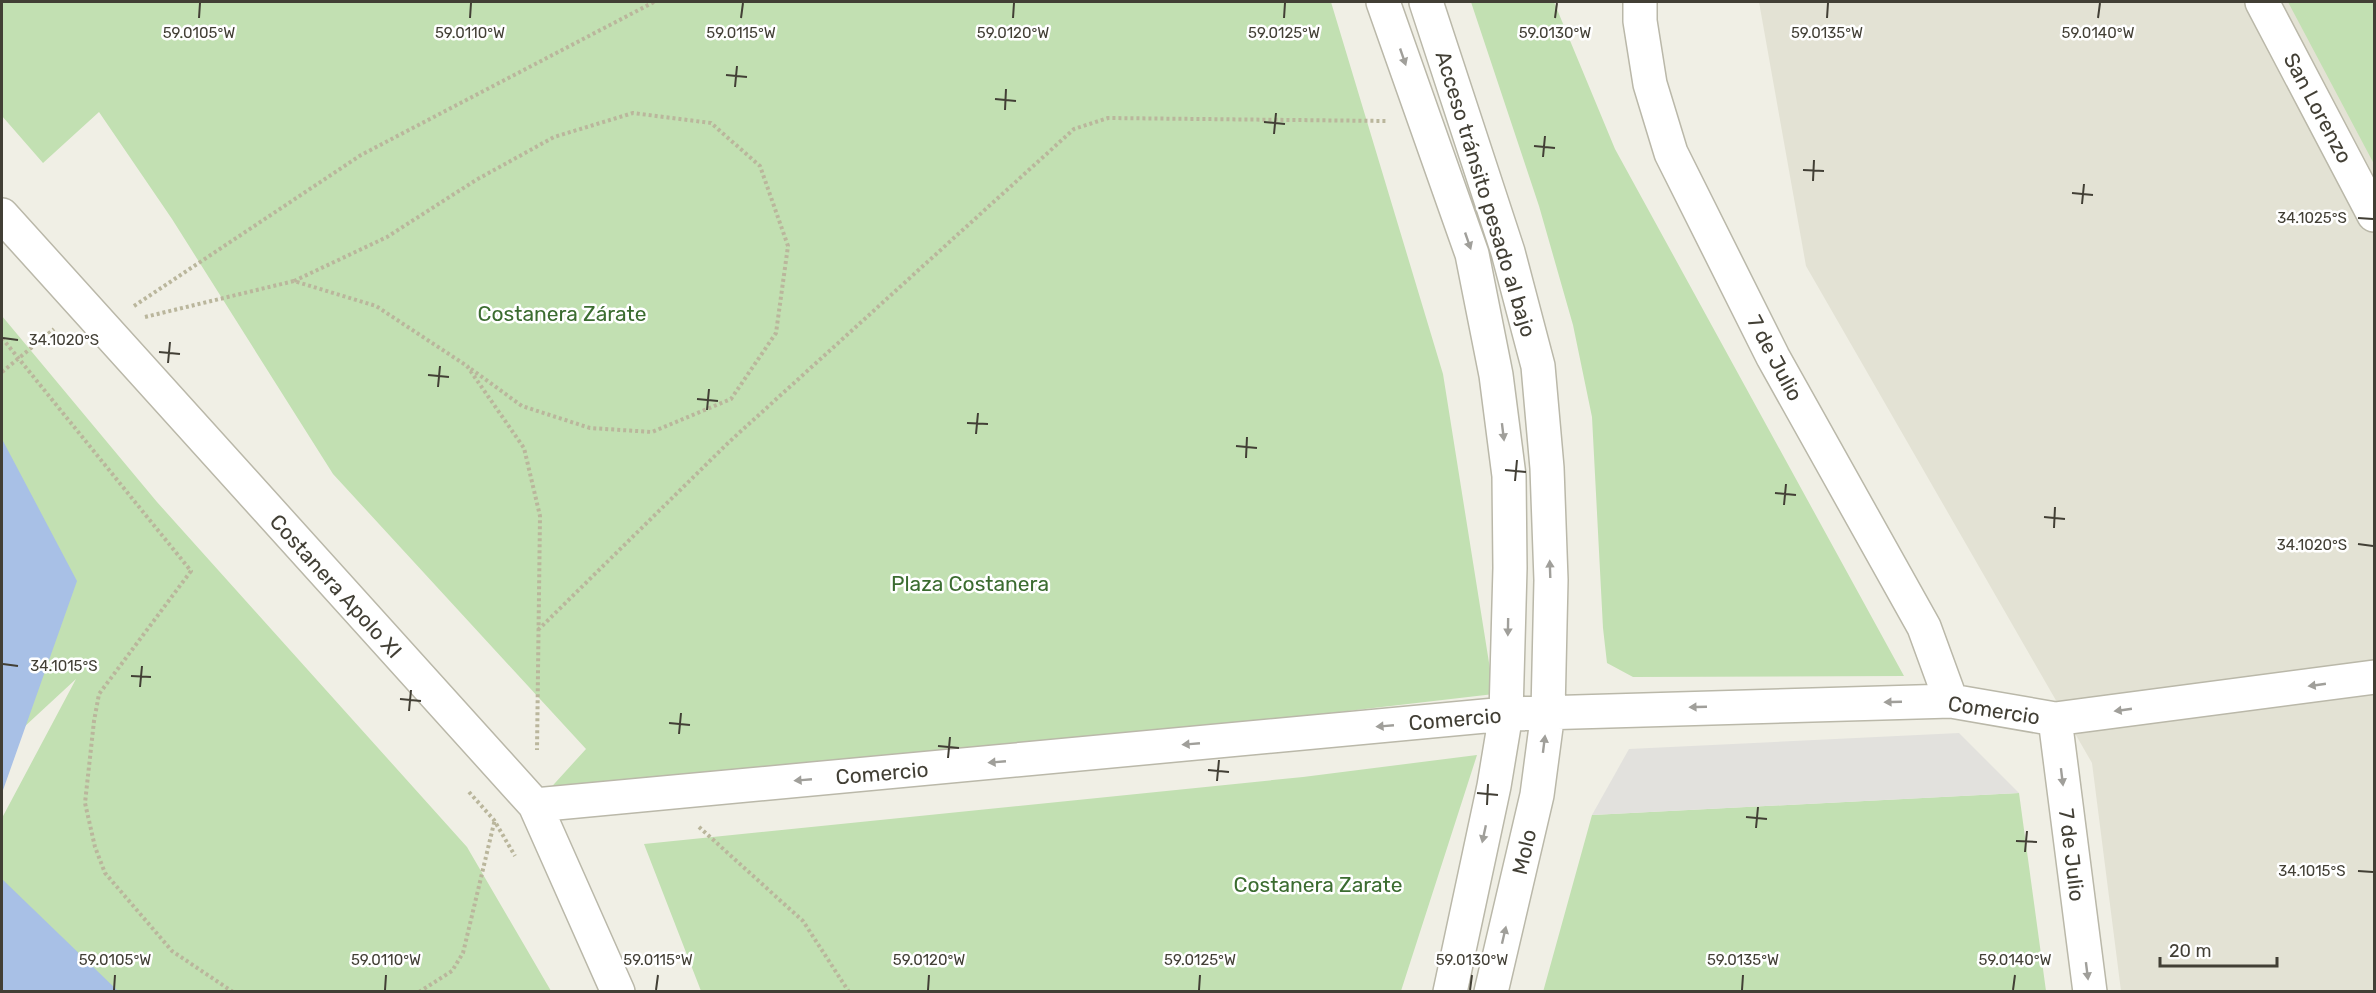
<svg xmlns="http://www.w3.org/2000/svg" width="2376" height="993" font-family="Rubik,sans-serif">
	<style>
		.residential { fill: #e3e2d4 }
		.green { fill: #c2e0b2 }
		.parking { fill: #e2e1dd }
		.water { fill: #a8c0e6 }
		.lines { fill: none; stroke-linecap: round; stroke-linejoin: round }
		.street-casing { stroke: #bab8a9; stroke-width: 36 }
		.path { stroke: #bab69c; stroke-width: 4; stroke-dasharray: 3 3; stroke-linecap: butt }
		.street { stroke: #fff; stroke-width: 33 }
		.oneway { fill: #a09f9a }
		.ticks { fill: none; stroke: #423f35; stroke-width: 2 }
		.labels { text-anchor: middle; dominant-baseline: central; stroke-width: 5; stroke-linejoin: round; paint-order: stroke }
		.street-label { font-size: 21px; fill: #423f35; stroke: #fff }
		.park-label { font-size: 21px; fill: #3b6c30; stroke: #fff }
		.ticks-label { font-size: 15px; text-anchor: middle; fill: #423f35; stroke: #fff; stroke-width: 5; stroke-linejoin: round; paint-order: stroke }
	</style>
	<rect width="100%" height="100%" fill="#f0efe5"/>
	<path class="residential" d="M1759,2H2374V991H2121L2092,763L1806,266Z"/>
	<path class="green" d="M2,2H1331L1443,374L1494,694L535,805L586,749L333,474L172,219L99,112L43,163L2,116Z
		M1471,2H1554L1615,149L1904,676L1633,677L1607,663L1603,628L1592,417L1573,325L1539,206Z
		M2288,2H2374V164Z
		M2,316L157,502L467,847L551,991H107L2,881V818L76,679L23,728L53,645L2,533Z
		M1477,755L1401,991H701L644,844L1303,777Z
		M2019,793L2046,991L1543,992L1592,815Z"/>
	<path class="parking" d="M1959,733L2019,793L1592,815L1629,749Z"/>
	<path class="water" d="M2,439L77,581L2,793Z
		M2,879L118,991H2Z"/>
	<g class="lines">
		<g class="street-casing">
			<path id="street" d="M1383,2L1472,254L1496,375L1509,476L1510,568L1506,714L1494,786L1450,992
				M1426,2L1508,252L1538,366L1547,468L1551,580L1548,712L1537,795L1491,992
				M1640,2V21L1650,84L1671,153L1773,357L1924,627L1951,701
				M2262,2L2374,215
				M2,215L535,805L618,992
				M2055,719L2090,992
				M535,805L1506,714L1951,701L2055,719L2374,677"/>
		</g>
		<path class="path" d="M294,281L387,237L476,180L554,137L633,113L711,123L760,166L788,246L776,333L731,399L652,432L590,428L522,406L467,366
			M134,306L361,155L654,2
			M145,317L294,281L376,306L467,366L524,448L540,516L537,750
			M2,338L191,571L99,694L94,721L85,803L95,847L105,873L172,951L233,992
			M2,372L54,329
			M538,630L729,442L1074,129L1108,118L1386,121
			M469,792L494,820L515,856
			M699,827L803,921L849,992
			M419,992L452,971L463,953L495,819"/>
		<use href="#street" class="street"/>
	</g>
	<defs><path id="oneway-solid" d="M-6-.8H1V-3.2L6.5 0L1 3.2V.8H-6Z" transform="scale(1.5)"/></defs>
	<g class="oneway">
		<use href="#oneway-solid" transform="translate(1403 57) rotate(71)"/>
		<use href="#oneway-solid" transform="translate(1468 241) rotate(71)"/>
		<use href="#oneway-solid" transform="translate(1503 432) rotate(83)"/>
		<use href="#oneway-solid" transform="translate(1550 569) rotate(-92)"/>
		<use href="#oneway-solid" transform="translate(1508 627) rotate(91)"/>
		<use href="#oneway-solid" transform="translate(2317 685) rotate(172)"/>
		<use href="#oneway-solid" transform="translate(1893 702) rotate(178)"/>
		<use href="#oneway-solid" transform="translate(1698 707) rotate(178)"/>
		<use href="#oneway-solid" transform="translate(2123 710) rotate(172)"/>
		<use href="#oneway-solid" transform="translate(1385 726) rotate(175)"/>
		<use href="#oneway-solid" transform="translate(1191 744) rotate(175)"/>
		<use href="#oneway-solid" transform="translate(1544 744) rotate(-83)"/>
		<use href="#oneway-solid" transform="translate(997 762) rotate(175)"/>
		<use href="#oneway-solid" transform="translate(2062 777) rotate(83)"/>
		<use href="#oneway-solid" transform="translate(803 780) rotate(175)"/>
		<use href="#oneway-solid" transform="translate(1484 834) rotate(102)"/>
		<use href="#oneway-solid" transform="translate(1504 935) rotate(-77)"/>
		<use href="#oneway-solid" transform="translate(2087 971) rotate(83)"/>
	</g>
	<path class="ticks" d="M199,18L200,3M470,18L471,3M741,18L743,3M1013,18L1014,3M1284,18L1285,3M1555,18L1557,3M1827,18L1828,3M2098,18L2100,3M726,75L747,77M735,87L737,66M995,99L1016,101M1005,110L1006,89M1264,122L1285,124M1274,134L1276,113M1534,146L1555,148M1543,157L1545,136M1803,170L1824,171M1813,181L1814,160M2072,193L2093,195M2082,204L2084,184M2358,218L2373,219M3,338L18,340M159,352L180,354M168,363L170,342M428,375L449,377M438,387L440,366M697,399L718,401M707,410L709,389M967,423L988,424M976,434L978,413M1236,446L1257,448M1246,458L1247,437M1505,470L1526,472M1515,481L1517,460M1775,493L1796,495M1784,505L1786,484M2044,517L2065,519M2054,528L2055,507M2358,544L2373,546M3,664L18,666M131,676L151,677M140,687L142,666M400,699L421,701M409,711L411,690M669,723L690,725M679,734L681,713M938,746L959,748M948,758L950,737M1208,770L1229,772M1217,781L1219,760M1477,793L1498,795M1487,805L1488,784M1746,817L1767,819M1756,828L1758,807M2016,841L2037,842M2025,852L2027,831M2358,871L2373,872M114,990L115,975M385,990L386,975M656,990L658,975M928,990L929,975M1199,990L1200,975M1470,990L1472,975M1742,990L1743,975M2013,990L2015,975"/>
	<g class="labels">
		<g class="street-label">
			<text transform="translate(2318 108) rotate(62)">San Lorenzo</text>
			<text transform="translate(1486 194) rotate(73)">Acceso tránsito pesado al bajo</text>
			<text transform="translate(1775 358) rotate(62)">7 de Julio</text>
			<text transform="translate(336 586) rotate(48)">Costanera Apolo XI</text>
			<text transform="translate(1994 710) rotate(9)">Comercio</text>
			<text transform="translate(1455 719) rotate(-5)">Comercio</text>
			<text transform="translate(882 773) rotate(-5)">Comercio</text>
			<text transform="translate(1524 852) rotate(-77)">Molo</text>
			<text transform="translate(2072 855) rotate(83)">7 de Julio</text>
		</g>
		<g class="park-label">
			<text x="562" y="313">Costanera Zárate</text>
			<text x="970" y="583">Plaza Costanera</text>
			<text x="1318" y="884">Costanera Zarate</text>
		</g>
	</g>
	<g class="ticks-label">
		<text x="199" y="38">59.0105°W</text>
		<text x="470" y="38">59.0110°W</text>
		<text x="741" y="38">59.0115°W</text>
		<text x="1013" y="38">59.0120°W</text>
		<text x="1284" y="38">59.0125°W</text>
		<text x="1555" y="38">59.0130°W</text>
		<text x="1827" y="38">59.0135°W</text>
		<text x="2098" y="38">59.0140°W</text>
		<text x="2312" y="223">34.1025°S</text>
		<text x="64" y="345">34.1020°S</text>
		<text x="2312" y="550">34.1020°S</text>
		<text x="64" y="671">34.1015°S</text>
		<text x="2312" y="876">34.1015°S</text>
		<text x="115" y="965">59.0105°W</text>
		<text x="386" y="965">59.0110°W</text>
		<text x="658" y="965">59.0115°W</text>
		<text x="929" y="965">59.0120°W</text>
		<text x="1200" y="965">59.0125°W</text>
		<text x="1472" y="965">59.0130°W</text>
		<text x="1743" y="965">59.0135°W</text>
		<text x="2015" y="965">59.0140°W</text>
	</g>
	<rect width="2376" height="993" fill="none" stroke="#423f35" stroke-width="6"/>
	<path d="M2160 957v9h117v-9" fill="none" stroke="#423f35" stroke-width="3"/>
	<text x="2169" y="957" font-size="18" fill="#423f35" stroke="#ffffff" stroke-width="4.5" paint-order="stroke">20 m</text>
</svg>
